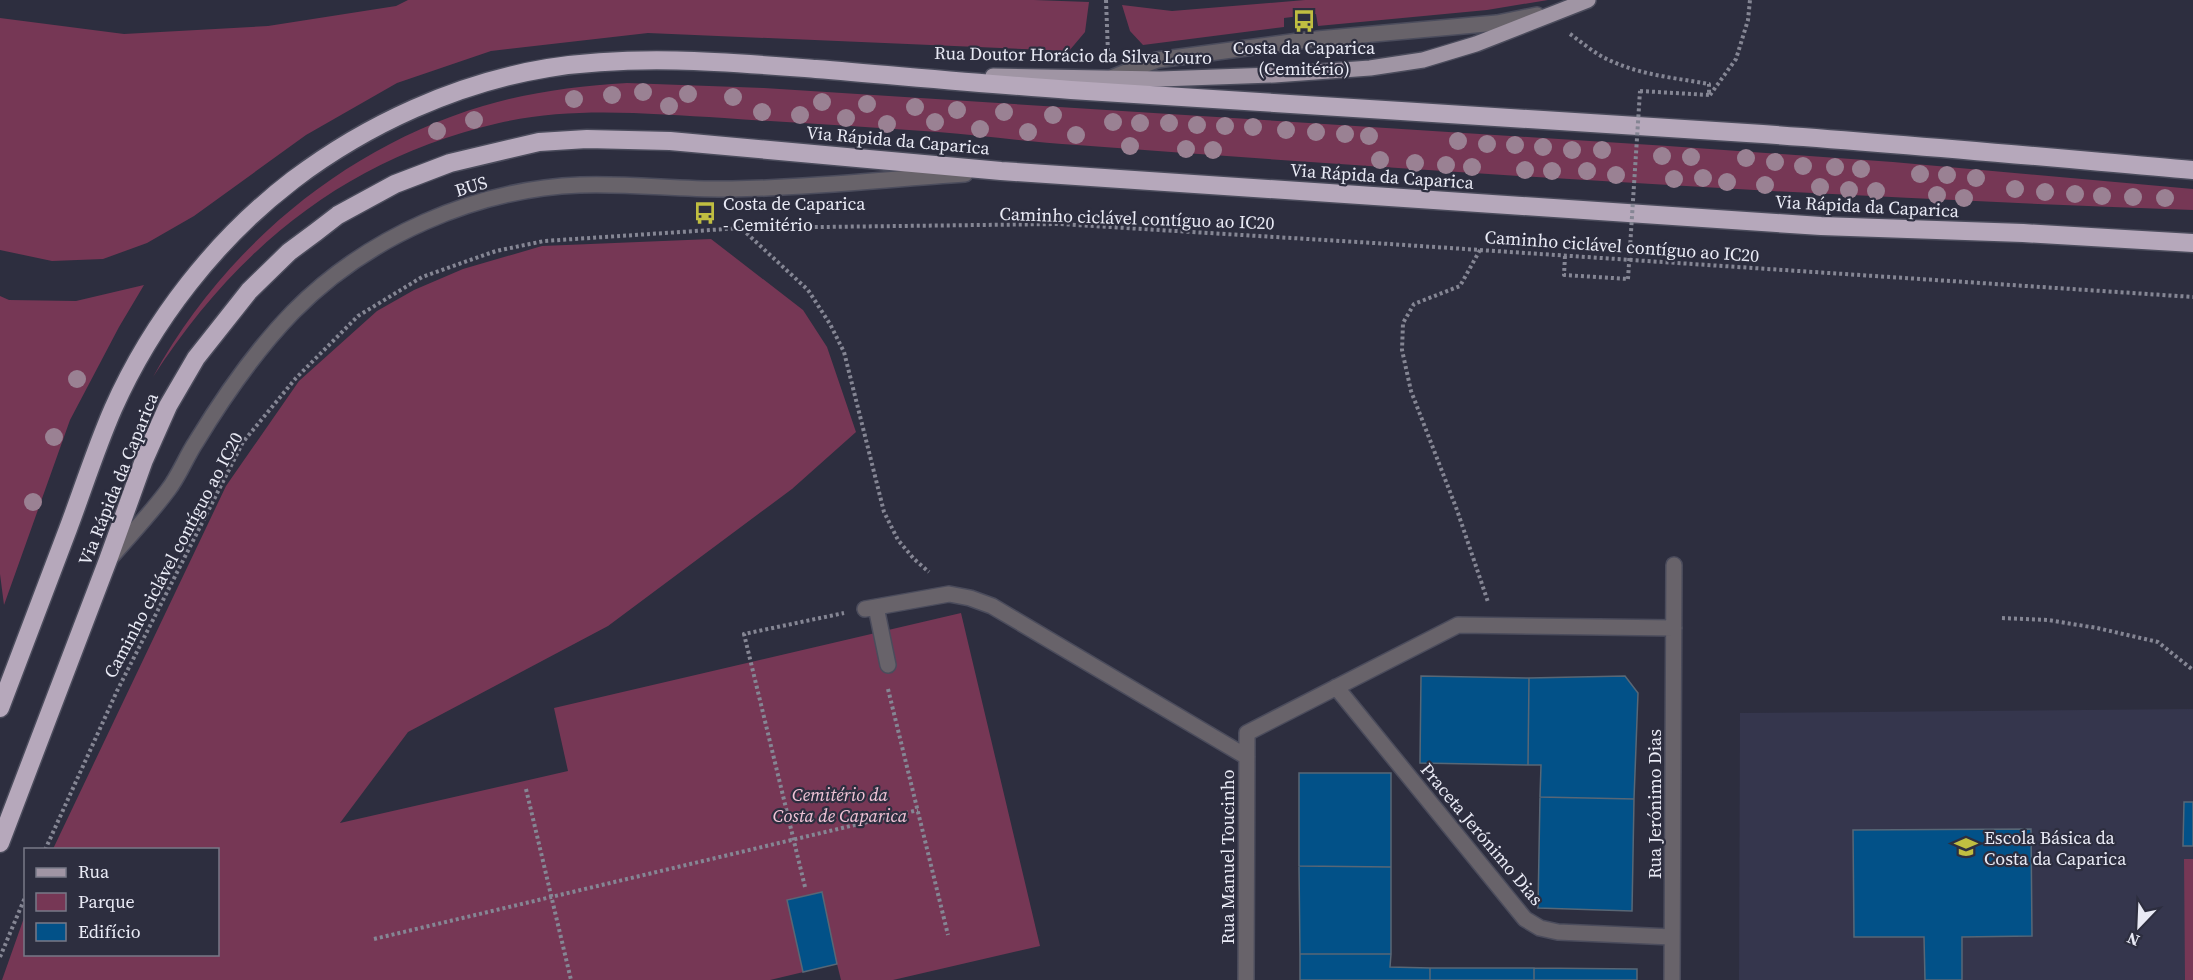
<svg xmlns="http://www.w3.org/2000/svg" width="2193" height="980" font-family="'Source Serif 4',serif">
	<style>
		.built { fill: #35364d }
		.green { fill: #763755 }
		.building { fill: #025188; stroke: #586776; stroke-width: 1.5 }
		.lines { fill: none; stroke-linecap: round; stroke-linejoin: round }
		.minor-casing { stroke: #4b4c5c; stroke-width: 18 }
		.major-casing { stroke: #4b4c5c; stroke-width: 18 }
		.highway-casing { stroke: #4b4c5c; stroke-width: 21 }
		.path { stroke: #858694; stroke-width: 4; stroke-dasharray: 3 3; stroke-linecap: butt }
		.minor { stroke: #68636a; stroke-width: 15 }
		.major { stroke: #a095a4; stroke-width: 15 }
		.highway { stroke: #b6a8bb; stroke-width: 18 }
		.path-bridge { stroke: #858694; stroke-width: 4; stroke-dasharray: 3 3; stroke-linecap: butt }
		.tree { fill: #9a8193 }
		.labels { text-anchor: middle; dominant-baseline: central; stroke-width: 4.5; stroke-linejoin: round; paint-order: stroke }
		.poi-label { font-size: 18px; fill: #e9eaf5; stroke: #2d2e3f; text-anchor: start }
		.street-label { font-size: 18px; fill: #e9eaf5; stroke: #2d2e3f }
		.park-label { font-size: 18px; font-style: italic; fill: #f3c5d8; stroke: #2d2e3f }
	</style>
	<rect width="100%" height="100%" fill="#2d2e3f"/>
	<path class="built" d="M2193,709V980H1739L1740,713Z"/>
	<path class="green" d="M408,0H1034L1089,2L1085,32L1069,51L648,33L491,51L397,83L306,135L194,216L147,243L103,259L52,261L0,250V18L124,34L268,26L396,6Z
		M1305,0H1548L1487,10L1318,26L1316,14L1284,18V27L1143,45L1130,31L1122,5L1172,11Z
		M627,83L764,88L1668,146L1893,162L2193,189V210C1821,197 1449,173 1077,145C1031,142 985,136 938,132C867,127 795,123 724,118C648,114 574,106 499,123C347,158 237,247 153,377C223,249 343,148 483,106C530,92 578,86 627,83Z
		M711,239L803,310L827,347L856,432L792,489L608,626L408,732L340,823L568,771L554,708L961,613L1040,946L893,980H841L837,964L770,980H2L25,915L26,954H218V850L53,849L226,486L299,381L377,311L414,290L463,269L542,246Z
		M144,285L119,327L70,420L4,605L0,574V296L9,300L76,301Z
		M2184,859H2193V980H2185Z"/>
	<path class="building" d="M1421,676L1529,678L1528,765L1420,763Z
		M1625,676L1638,693L1634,799L1540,797L1541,765H1528L1529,678Z
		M1299,773H1391V867L1299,866Z
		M1540,797L1634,799L1632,911L1538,908Z
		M2184,802H2193V846H2183Z
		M2031,829L2032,936L1962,937V980H1925L1924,937H1854L1853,830Z
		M1299,866L1391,867V954H1300Z
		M822,892L837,964L803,972L787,900Z
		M1300,954H1391L1390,967L1430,968V980H1300Z
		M1430,968H1534V980H1430Z
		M1534,968L1637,969V980H1534Z"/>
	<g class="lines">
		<g class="minor-casing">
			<path id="minor" d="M1111,78L1157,60L1306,40L1497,23L1537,15
				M112,556C131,534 151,513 168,490C179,476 186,457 196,442C224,396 255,351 293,312C367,237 475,189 580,185C631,183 681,190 732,189C810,188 888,179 965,174
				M876,607L888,665
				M865,609L949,594L970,598L992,606L1247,757
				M1336,687L1525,919L1540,928L1558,932L1672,937
				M1246,980L1247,733L1458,625L1674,628
				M1672,980L1674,565"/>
		</g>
		<g class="major-casing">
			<path id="major" d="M993,76L1160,79L1274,75L1370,68L1423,60L1476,44L1588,0"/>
		</g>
		<g class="highway-casing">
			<path id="highway" d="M0,708C23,648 45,588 68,529C83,489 96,448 113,409C152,321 216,239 293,180C367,124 457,83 548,68C637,54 727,62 816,69C901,76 986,84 1071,90C1296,106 1522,117 1747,133C1896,143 2044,157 2193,170
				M0,843L108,560L144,460L168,406L196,358L249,291L289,252L316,232L338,215L395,184L450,163L539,142L587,139L670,141L1001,171L1821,226L2023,233L2193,243"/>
		</g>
		<path class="path" d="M1106,0L1108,53
			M1570,34C1583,43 1595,54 1609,60C1640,75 1676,78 1709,84V95
			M1640,91L1709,95
			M1710,95L1736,59L1748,20L1750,0
			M742,229L808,290L830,324L844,352L884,512L898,540L914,559L929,572
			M1480,250L1460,286L1414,304L1403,323L1402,350L1411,391L1457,510L1488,602
			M1565,256L1564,275L1628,279
			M2002,618L2048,620L2097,628L2158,642L2193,670
			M888,689L948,935
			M526,789L571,980
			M45,850L117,691L243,442L296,378L358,316L422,277L496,251L544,241L741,228L1060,224L1374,243L2193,297
			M805,887L744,634L844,613
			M374,939L918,810
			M0,957L26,895"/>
		<use href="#minor" class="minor"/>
		<use href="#major" class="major"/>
		<use href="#highway" class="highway"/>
		<path class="path-bridge" d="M1628,279L1640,91"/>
	</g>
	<g class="tree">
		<circle cx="643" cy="92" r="9"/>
		<circle cx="688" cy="94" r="9"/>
		<circle cx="612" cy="95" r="9"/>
		<circle cx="733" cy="97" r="9"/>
		<circle cx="574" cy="99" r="9"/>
		<circle cx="822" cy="102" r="9"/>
		<circle cx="867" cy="104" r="9"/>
		<circle cx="669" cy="106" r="9"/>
		<circle cx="915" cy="107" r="9"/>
		<circle cx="957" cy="110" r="9"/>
		<circle cx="762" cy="112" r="9"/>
		<circle cx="1004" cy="112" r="9"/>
		<circle cx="800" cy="115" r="9"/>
		<circle cx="1053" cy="115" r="9"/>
		<circle cx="846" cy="118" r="9"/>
		<circle cx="474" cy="120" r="9"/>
		<circle cx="935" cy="122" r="9"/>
		<circle cx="1113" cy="122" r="9"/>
		<circle cx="1140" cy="123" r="9"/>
		<circle cx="1169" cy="123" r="9"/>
		<circle cx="887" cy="124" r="9"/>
		<circle cx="1197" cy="125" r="9"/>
		<circle cx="1225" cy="126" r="9"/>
		<circle cx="1253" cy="127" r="9"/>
		<circle cx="980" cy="129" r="9"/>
		<circle cx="1286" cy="130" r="9"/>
		<circle cx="437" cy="131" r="9"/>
		<circle cx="1028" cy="132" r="9"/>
		<circle cx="1316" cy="132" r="9"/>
		<circle cx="1345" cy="134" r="9"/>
		<circle cx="1076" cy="135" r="9"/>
		<circle cx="1369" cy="136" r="9"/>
		<circle cx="1458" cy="141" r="9"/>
		<circle cx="1487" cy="144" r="9"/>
		<circle cx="1515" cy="145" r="9"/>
		<circle cx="1130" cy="146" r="9"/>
		<circle cx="1543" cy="147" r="9"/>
		<circle cx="1186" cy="149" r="9"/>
		<circle cx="1213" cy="150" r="9"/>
		<circle cx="1572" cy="150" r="9"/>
		<circle cx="1602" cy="150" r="9"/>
		<circle cx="1662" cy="156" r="9"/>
		<circle cx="1691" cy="157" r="9"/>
		<circle cx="1746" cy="158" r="9"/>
		<circle cx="1380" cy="160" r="9"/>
		<circle cx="1775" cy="162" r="9"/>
		<circle cx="1415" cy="163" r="9"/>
		<circle cx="1446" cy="165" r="9"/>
		<circle cx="1803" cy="166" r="9"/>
		<circle cx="1472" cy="167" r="9"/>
		<circle cx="1835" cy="167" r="9"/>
		<circle cx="1861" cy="169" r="9"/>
		<circle cx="1525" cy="170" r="9"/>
		<circle cx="1552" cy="171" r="9"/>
		<circle cx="1587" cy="171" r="9"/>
		<circle cx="1920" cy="174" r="9"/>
		<circle cx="1616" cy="175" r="9"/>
		<circle cx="1947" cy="175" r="9"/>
		<circle cx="1703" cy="178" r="9"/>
		<circle cx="1976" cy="178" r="9"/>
		<circle cx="1674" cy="179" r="9"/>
		<circle cx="1727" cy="182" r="9"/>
		<circle cx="1765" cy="185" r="9"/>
		<circle cx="1820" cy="187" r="9"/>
		<circle cx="2015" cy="189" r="9"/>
		<circle cx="1849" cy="190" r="9"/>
		<circle cx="1876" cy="191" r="9"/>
		<circle cx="2045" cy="192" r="9"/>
		<circle cx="2075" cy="194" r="9"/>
		<circle cx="1937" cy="195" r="9"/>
		<circle cx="2102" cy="196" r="9"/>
		<circle cx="2133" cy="197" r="9"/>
		<circle cx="1964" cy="198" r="9"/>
		<circle cx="2165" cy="198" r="9"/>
		<circle cx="77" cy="379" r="9"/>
		<circle cx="54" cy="437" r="9"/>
		<circle cx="33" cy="502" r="9"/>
	</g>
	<defs>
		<g id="bus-bare" transform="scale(1.8)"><path d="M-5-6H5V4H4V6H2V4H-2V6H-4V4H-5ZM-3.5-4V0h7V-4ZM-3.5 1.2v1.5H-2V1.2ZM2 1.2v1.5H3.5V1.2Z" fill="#c0be41" stroke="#2d2e3f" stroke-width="2.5" paint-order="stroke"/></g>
		<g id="school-bare" transform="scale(1.8)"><path d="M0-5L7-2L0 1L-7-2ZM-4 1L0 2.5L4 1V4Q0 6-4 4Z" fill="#c0be41" stroke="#2d2e3f" stroke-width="2.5" paint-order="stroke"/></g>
	</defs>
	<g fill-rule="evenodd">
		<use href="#bus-bare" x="1304" y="21"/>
		<use href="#bus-bare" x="705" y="213"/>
		<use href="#school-bare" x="1966" y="847"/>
	</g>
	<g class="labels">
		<g class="poi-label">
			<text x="1304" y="47" text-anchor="middle">Costa da Caparica<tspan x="1304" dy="21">(Cemitério)</tspan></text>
			<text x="723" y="203">Costa de Caparica<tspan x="723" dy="21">- Cemitério</tspan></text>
			<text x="1984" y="837">Escola Básica da<tspan x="1984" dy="21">Costa da Caparica</tspan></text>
		</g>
		<g class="street-label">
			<text transform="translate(1073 55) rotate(1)">Rua Doutor Horácio da Silva Louro</text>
			<text transform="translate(898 140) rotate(5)">Via Rápida da Caparica</text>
			<text transform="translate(1382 176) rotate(4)">Via Rápida da Caparica</text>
			<text transform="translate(471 186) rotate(-17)">BUS</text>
			<text transform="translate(1867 206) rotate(3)">Via Rápida da Caparica</text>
			<text transform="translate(1137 218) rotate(2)">Caminho ciclável contíguo ao IC20</text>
			<text transform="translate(1622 246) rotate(4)">Caminho ciclável contíguo ao IC20</text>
			<text transform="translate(118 479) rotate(-68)">Via Rápida da Caparica</text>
			<text transform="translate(173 555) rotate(-62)">Caminho ciclável contíguo ao IC20</text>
			<text transform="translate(1654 804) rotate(-90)">Rua Jerónimo Dias</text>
			<text transform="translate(1482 834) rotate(50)">Praceta Jerónimo Dias</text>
			<text transform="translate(1227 857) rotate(-90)">Rua Manuel Toucinho</text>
		</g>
		<g class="park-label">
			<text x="840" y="794">Cemitério da<tspan x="840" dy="21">Costa de Caparica</tspan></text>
		</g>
	</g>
	<rect x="24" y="848" width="195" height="108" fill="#2d2e3f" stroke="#787988" stroke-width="1.5"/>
	<rect x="36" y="868" width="30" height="9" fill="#a095a4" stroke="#787988" stroke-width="1.5"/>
	<text x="78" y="878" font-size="18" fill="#e9eaf5">Rua</text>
	<rect x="36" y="893" width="30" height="18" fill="#763755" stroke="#787988" stroke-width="1.5"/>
	<text x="78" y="908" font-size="18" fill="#e9eaf5">Parque</text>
	<rect x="36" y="923" width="30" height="18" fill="#025188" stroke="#787988" stroke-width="1.5"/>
	<text x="78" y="938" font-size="18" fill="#e9eaf5">Edifício</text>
	<g transform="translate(2139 926) rotate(203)" stroke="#2d2e3f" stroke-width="4.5" paint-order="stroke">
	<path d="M0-4.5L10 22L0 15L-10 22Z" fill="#e9eaf5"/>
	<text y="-9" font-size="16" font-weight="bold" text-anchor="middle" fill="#e9eaf5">N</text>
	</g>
</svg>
